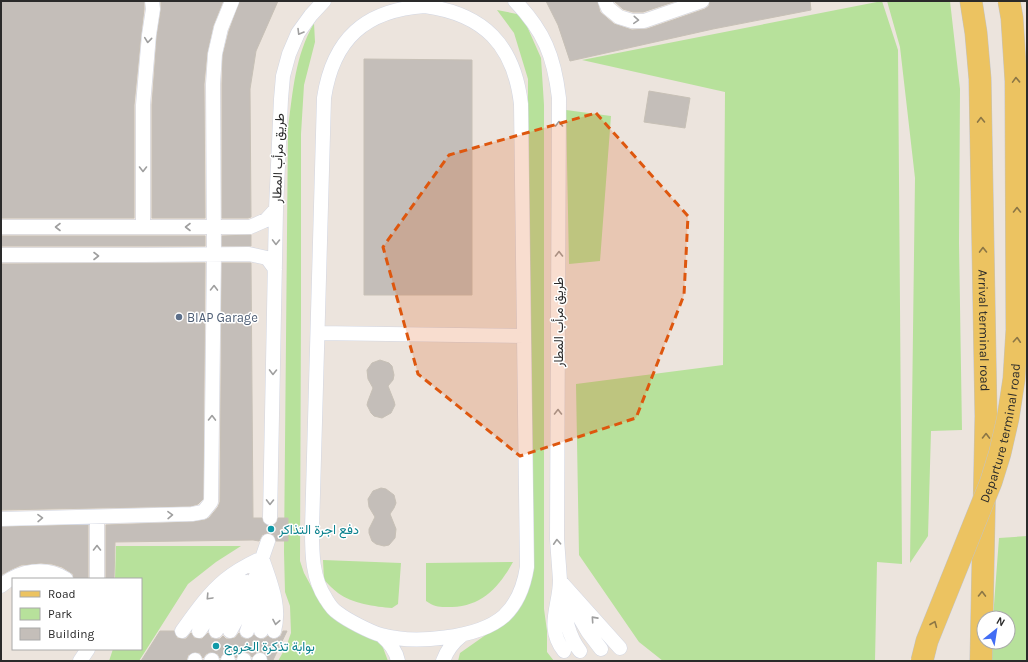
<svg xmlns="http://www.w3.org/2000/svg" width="1028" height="662" font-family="Karla,Vazirmatn,sans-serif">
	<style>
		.green { fill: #b7e19b }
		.building { fill: #c4beb9; stroke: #c7c0b6 }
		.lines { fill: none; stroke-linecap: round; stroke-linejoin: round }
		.service-casing { stroke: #d2d6e2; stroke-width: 15 }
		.primary-casing { stroke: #c3c3c3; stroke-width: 23 }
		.service { stroke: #fff; stroke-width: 14 }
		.primary { stroke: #ecc361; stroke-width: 22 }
		.primary-bridge-casing { stroke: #c3c3c3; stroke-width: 23; stroke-linecap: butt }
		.primary-bridge { stroke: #ecc361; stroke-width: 22 }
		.oneway { stroke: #9f9f9f }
		.oneway2 { stroke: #8b7646 }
		.marked { fill: #de570e; fill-opacity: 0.2; stroke: #de570e; stroke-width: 3; stroke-dasharray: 8 5; stroke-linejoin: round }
		.service-dot { fill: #5c6f8a; stroke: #fff; stroke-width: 1.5 }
		.culture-dot { fill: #0f9aa8; stroke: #fff; stroke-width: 1.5 }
		.labels { text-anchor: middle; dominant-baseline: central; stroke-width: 3; stroke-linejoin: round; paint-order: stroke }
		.street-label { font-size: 13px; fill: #2a2a2a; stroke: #fff }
		.service-label { font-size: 13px; fill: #4e5e75; stroke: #fff; text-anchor: start }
		.culture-label { font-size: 13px; fill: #0d838f; stroke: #fff; text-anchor: start }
	</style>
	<rect width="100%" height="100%" fill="#ece4dd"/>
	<path class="green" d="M882,1L898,50L902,564L877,562L875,661H663L639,642L579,555L576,384L723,365L725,92L582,60Z
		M887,1H950L960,89L959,243L962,430L931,431L928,536L910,563L915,178L900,47Z
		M497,10L522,15L541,58L544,105V609L547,631V652L554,661H458L460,653L507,620L526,577L528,79L514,33Z
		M314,23L315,42L304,85L301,134V313L300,561L304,573L317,597L382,645L388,661H278L286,647L291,633L290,606L285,592L284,552L288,128C293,91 295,56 314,23Z
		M566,110L611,116L600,261L569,264Z
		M1027,536V661H990L991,642H1008V618H993L999,538Z
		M116,546H241L216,562L188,584L139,661H109L113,649H141V579H115Z
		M323,560L401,563L398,604L392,608C376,607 351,603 338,593C333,589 329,585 324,580Z
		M513,562C499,587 482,606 452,607C440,607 436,608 426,601V563Z"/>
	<path class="building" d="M1,1H144V9L141,34L134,105V218H1Z
		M161,1H223L213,26L207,53L204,84L205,218H152V105L157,36L161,10Z
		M240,1H278L256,51L250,89L251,217L248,218H222V84L223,55L229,31Z
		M546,1H597L600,12L614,24L632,30L647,29L705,9L709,6L710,1H810L811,10L713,29L570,61L558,25Z
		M614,1H676L643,12H633L623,9Z
		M364,59L472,60V295H364Z
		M649,91L690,98L685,128L644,122Z
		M251,235V246H222V236Z
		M1,236H205V246H1Z
		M205,263L203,499L198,504L191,506L1,510V264Z
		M222,263H251L253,518H262L263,522L269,526L274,525L277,522L278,518H288V541H276L274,535L267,533L262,535L259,541L253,540L115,542L114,579H106V525L193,522L205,520L209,518L218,507L220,502Z
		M380,360L389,363L392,366L394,375L393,380L388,386L394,401L395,405L391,413L382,418L374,416L371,413L367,405L368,401L373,388L368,379L367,370L372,363Z
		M381,488L386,489L394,495L396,503L394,508L390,514L396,529L395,538L389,545L384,546L376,544L372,541L369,533V529L375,517L369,507L368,499L373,491Z
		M88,525V579H74L73,574L62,567L52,564L41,563L21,565L12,569L1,575V527Z
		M160,631H174L177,638L182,639H186L191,633L194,638L202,639L208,633L211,638L215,639H220L223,636L226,639H230L235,638L239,633L241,637L245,639H249L254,635L260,639H264L268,636L272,639H276L281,636L283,631H287L273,660H268L266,654L262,652H257L252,657L249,653L244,652L239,653L236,658L233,653L228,652L223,653L220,658L218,654L210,652L206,654L203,658L200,653L195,652L188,655L186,661H141Z"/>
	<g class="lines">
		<g class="service-casing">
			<path id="service" d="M515,1C544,31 554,56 559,98L557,539C558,553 559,566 560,580C560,606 545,627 564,651
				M605,1L608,8L619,17L632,21H644L702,1
				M425,6C484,14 514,45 521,104L527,567C524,586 518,603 504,616C478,639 413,644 381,635C370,632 347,620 338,613C333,610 329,604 326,599C312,578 312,553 312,529L324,98C333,39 365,10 425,6Z
				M1,227H250L266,220L276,209
				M143,227V105L149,35L153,9L152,1
				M1,255H143L249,254L267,258L275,269
				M318,333L524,336
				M270,518L276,209L281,99L283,76L289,54L298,33L311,15L324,1
				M1,519L192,514L203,512L211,502L214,255L213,84L215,54L221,28L232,1
				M262,558C270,582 281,606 274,631
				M97,579V517
				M560,581L620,648
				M1,586C19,570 46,566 66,579
				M562,597C565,616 568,636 580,651
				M571,603L588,632L601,649
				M182,631C195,613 208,594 225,580C236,571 249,564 262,558
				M199,631L232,585L239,578
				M216,631L247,582
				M230,631L248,599L268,541
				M247,631L257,603L259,584
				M261,631L266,602L265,590
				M381,635C389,642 396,650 398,661
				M80,661L88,649
				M195,661V660
				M211,661L212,660
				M228,661V660
				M244,661V660
				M259,661L260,660
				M443,661C447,650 452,643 461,636"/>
		</g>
		<g class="primary-casing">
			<g id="primary">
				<path id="s1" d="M971,1L976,33L980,79L986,416L981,661"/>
			</g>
		</g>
		<use href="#service" class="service"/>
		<use href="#primary" class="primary"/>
		<g class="primary-bridge-casing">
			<g id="primary-bridge">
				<path id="s2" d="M922,661L927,641L991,482L1000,453L1008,418L1014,379L1017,330L1016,81L1012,18L1009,1"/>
			</g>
		</g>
		<use href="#primary-bridge" class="primary-bridge"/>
	</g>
	<defs><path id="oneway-chevron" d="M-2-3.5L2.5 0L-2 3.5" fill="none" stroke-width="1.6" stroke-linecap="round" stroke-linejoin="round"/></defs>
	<g class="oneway">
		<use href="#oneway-chevron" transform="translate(636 20) rotate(4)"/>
		<use href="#oneway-chevron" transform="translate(300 32) rotate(121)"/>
		<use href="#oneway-chevron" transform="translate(148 40) rotate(96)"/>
		<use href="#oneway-chevron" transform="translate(559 124) rotate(-90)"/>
		<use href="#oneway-chevron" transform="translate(143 169) rotate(90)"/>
		<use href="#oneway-chevron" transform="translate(58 227) rotate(180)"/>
		<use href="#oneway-chevron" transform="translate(188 227) rotate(-180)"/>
		<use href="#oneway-chevron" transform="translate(276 242) rotate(91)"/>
		<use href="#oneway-chevron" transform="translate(559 254) rotate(-90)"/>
		<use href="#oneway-chevron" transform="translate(96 256)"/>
		<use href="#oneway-chevron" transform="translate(214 288) rotate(-89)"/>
		<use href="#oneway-chevron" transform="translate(273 372) rotate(91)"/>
		<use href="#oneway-chevron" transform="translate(558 412) rotate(-90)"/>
		<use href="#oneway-chevron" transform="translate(212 418) rotate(-89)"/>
		<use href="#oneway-chevron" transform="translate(270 502) rotate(91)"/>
		<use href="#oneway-chevron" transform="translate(170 515) rotate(-1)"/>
		<use href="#oneway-chevron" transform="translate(40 518) rotate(-1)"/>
		<use href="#oneway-chevron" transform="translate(557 542) rotate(-93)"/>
		<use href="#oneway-chevron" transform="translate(97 548) rotate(-90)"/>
		<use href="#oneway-chevron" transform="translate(209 597) rotate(133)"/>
		<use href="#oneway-chevron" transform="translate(594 619) rotate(-132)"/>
		<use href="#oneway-chevron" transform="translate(276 622) rotate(100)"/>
	</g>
	<g class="oneway2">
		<use href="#oneway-chevron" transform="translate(1016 80) rotate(-92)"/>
		<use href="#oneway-chevron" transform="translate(981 120) rotate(-91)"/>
		<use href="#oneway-chevron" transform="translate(1017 210) rotate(-90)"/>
		<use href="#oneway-chevron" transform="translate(983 250) rotate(-91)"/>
		<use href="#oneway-chevron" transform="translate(1017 340) rotate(-86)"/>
		<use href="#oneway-chevron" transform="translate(986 436) rotate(-89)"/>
		<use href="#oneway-chevron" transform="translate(982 594) rotate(-89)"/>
		<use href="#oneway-chevron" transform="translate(934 624) rotate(-68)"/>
	</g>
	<path class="marked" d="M596,113L688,216L684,295L636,418L520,456L418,374L383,247L449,155Z"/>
	<circle class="service-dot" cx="179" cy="317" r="4"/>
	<g class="culture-dot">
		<circle cx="271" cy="529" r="4"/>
		<circle cx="216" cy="646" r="4"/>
	</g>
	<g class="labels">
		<g class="street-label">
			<text transform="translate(278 158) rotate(-88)">طريق مرأب المطار</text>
			<text transform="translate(558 322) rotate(-90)">طريق مرأب المطار</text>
			<text stroke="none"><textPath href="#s1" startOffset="330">Arrival terminal road</textPath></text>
			<text stroke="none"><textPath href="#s2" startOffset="242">Departure terminal road</textPath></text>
		</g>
		<g class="service-label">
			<text x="187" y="317">BIAP Garage</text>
		</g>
		<g class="culture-label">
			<text x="279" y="529">دفع اجرة التذاكر</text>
			<text x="224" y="646">بوابة تذكرة الخروج</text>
		</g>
	</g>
	<rect width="1028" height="662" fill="none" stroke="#2a2a2a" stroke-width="4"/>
	<rect x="12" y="578" width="130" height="72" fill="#ffffff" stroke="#aaaaaa"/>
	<rect x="20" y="591" width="20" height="6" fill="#ecc361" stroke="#aaaaaa"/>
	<text x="48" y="598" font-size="12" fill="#2a2a2a">Road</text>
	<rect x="20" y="608" width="20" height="12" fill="#b7e19b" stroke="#aaaaaa"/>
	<text x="48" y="618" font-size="12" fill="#2a2a2a">Park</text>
	<rect x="20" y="628" width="20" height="12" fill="#c4beb9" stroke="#aaaaaa"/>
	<text x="48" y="638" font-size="12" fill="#2a2a2a">Building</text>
	<g transform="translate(996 630) rotate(30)"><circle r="19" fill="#ffffff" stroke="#aaaaaa"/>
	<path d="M0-3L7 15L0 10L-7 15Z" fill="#426df4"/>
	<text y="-6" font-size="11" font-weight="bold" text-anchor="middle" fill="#2a2a2a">N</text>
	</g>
</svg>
